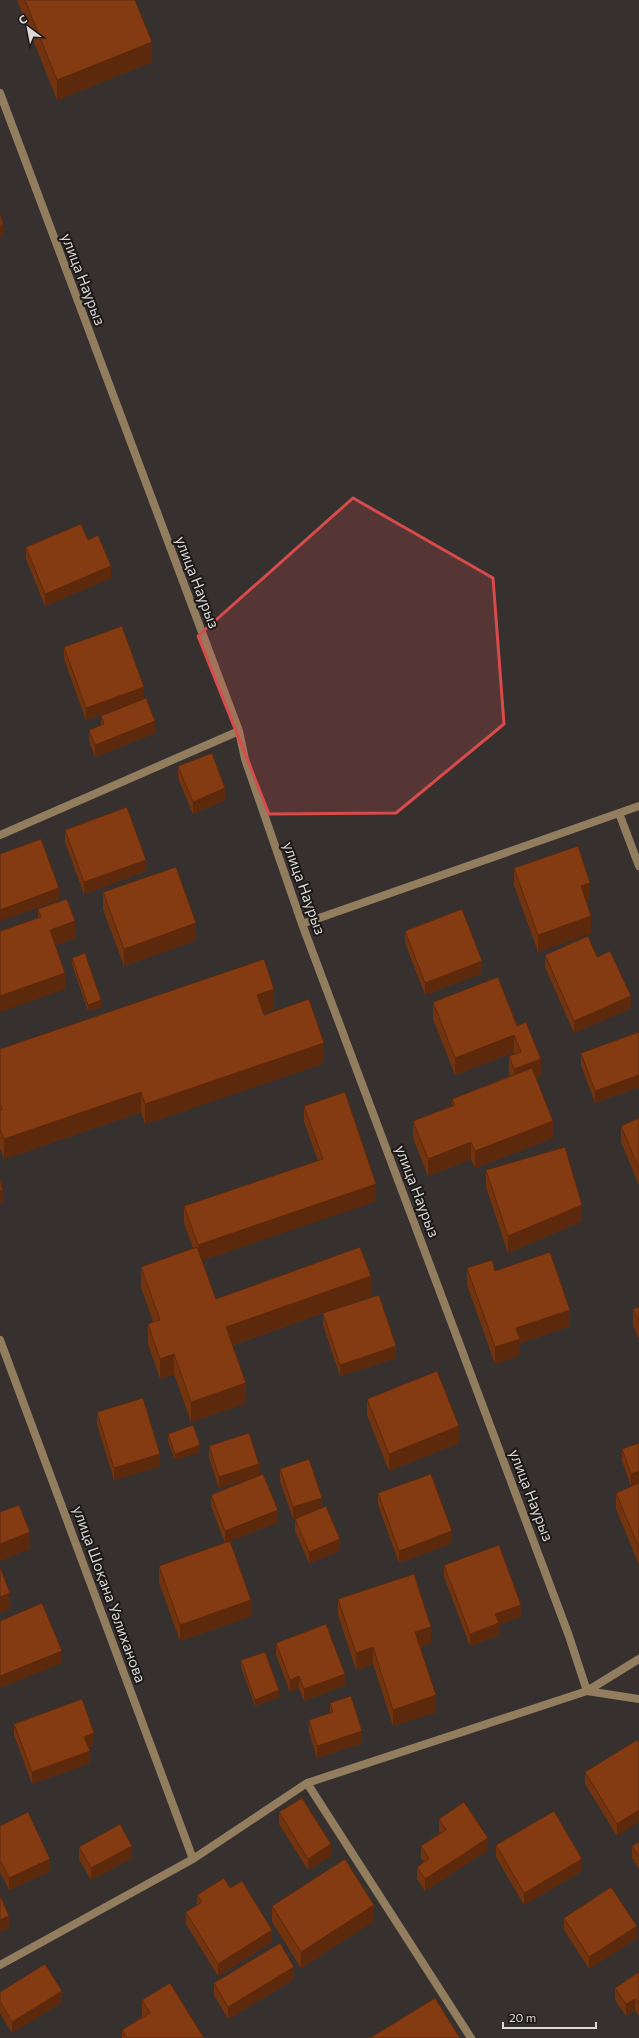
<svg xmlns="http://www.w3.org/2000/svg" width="639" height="2038" font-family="Commissioner,sans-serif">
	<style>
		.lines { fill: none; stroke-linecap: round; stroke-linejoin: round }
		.minor { stroke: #937d5f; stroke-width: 8 }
		.wall { fill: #72330f }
		.shaded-wall { fill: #5d290d }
		.building { fill: #853b12; stroke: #5d290d }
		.marked { fill: #d74b4b; fill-opacity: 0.2; stroke: #d74b4b; stroke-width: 3; stroke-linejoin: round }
		.labels { text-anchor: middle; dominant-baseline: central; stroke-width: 4; stroke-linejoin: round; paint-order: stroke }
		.street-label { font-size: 15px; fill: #dbd8d7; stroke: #1b1918 }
	</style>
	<rect width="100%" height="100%" fill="#36312f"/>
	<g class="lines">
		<path class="minor" d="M0,93L239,731L245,759L302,924L569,1636L587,1691
			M619,813L639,866
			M0,835L239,731
			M302,924L639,806
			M0,1340L193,1859
			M587,1691L639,1699
			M307,1783L471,2038
			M0,1965L193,1859L307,1783L587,1691L639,1659"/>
	</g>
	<path class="wall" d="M17,0H135L152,62L57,100Z
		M88,540L111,578L45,606L26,559V547Z
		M64,647L144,699L86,720L64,659Z
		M101,716L155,733L95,757L89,741V730L101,725Z
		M178,766L225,800L193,814L178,778Z
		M65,830L146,871L84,894L65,842Z
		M514,868L590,899L586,901L591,933L538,952L514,885Z
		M103,892L196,940L124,966L103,909Z
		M38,909L75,938L55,945L65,989L38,918Z
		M405,931L482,973L425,995L405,943Z
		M545,955L597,957L631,1008L574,1033L545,967Z
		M72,958L101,1007L88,1011L72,964Z
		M433,1002L517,1026L541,1075L536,1077L553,1138L475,1168L471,1159L428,1176L413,1138V1121L452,1106V1099L510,1076L509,1072V1056L515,1054L514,1052L455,1075L433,1019Z
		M274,1009L263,1013L264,1015L324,1063L145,1124L141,1112L4,1159L0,1149V1049Z
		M639,1032V1087L595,1103L581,1065V1053Z
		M304,1106L376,1201L202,1260L216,1299L371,1296L331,1310L396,1358L340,1376L323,1325V1313L233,1345L246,1403L191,1422L174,1374L160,1379L148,1344V1324L153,1322L141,1287V1267L193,1248L184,1223V1206L318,1161L304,1122Z
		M639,1118V1185L621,1142V1126Z
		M486,1170L582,1221L508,1253L486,1187Z
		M467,1268L495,1271L570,1326L520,1343V1355L495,1364L467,1285Z
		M639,1307V1339L633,1326V1309Z
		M367,1399L459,1443L389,1471L367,1415Z
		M97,1412L160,1466L114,1480L97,1424Z
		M168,1434L200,1452L175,1460L168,1441Z
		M639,1443V1565L616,1509V1493L636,1484L631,1486L622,1461V1449Z
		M209,1446L259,1476L278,1522L230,1541L251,1616L180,1641L159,1582V1566L225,1543L211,1506V1495L257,1476L219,1488L209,1458Z
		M280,1469L322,1508L340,1551L309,1563L295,1531V1519L298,1518L293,1519L280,1481Z
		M378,1493L452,1543L399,1563L378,1505Z
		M444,1565L521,1616L499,1625V1635L470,1646L444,1577Z
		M338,1599L431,1643L420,1647L436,1712L393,1726L373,1664L356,1670L338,1615Z
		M276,1643L345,1685L304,1701L299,1688L290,1692L276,1655Z
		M241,1660L279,1697L255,1706L241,1667Z
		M330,1703L362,1743L317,1758L309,1732V1720L330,1713Z
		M14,1724L94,1745L88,1747L90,1763L32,1784L14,1735Z
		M637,1740L617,1836L585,1784V1772Z
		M279,1812L331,1856L308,1870L279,1824Z
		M439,1819L488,1850L425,1891L417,1879V1867L424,1862L421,1858V1846L440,1833L439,1831Z
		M0,1826L50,1871L9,1890L0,1872Z
		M639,1842V1869L632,1858V1846Z
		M496,1845L582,1871L524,1905L496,1857Z
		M79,1847L132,1858L91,1880L79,1859Z
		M230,1888L272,1942L218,1976L186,1924V1912L197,1905V1895Z
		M272,1906L374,1921L301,1968L272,1922Z
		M564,1918L637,1938L589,1969L564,1930Z
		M639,1972V2016L635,2010L626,2016L615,2000V1988Z
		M294,1979L228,2019L214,1995V1983Z
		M0,1992L62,2002L12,2033L0,2013Z
		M142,2000L204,2038H122V2030L142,2017Z"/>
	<path class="shaded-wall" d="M152,42V62L57,100V80Z
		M3,224V236L0,237V226Z
		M111,566V578L45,606V594Z
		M144,687V699L86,720V708Z
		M155,721V733L95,757V745Z
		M225,788V800L193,814V802Z
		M146,860V871L84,894V882Z
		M590,883V899L581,903V886Z
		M59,888V900L0,921V910Z
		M591,916V933L538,952V935Z
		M75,921V938L50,947V930Z
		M196,923V940L124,966V949Z
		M482,961V973L425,995V983Z
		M65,973V989L0,1012V996Z
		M274,989V1009L257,1015V995Z
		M631,996V1008L574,1033V1021Z
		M101,1000V1007L88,1011V1005Z
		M514,1035V1052L455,1075V1058Z
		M324,1043V1063L145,1124V1104Z
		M541,1059V1075L514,1086V1069Z
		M639,1075V1087L595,1103V1091Z
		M141,1092V1112L4,1159V1139Z
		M553,1121V1138L475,1168V1151Z
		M471,1142V1159L428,1176V1159Z
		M376,1184V1201L198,1262V1245Z
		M3,1190V1202L0,1203V1191Z
		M582,1205V1221L508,1253V1236Z
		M371,1276V1296L226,1347V1327Z
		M570,1310V1326L520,1343V1355L495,1364V1347L516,1328Z
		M396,1346V1358L340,1376V1365Z
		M174,1354V1374L160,1379V1359Z
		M246,1383V1403L191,1422V1402Z
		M459,1426V1443L389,1471V1454Z
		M200,1445V1452L175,1460V1454Z
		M160,1454V1466L114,1480V1468Z
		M259,1464V1476L219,1488V1477Z
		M639,1471V1483L631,1486V1474Z
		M322,1498V1510L293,1519V1507Z
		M278,1510V1522L225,1543V1531Z
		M452,1531V1543L399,1563V1551Z
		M30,1532V1549L0,1561V1544Z
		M340,1539V1551L309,1563V1552Z
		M10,1593V1609L0,1613V1597Z
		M251,1600V1616L180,1641V1625Z
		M521,1605V1616L499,1625V1635L470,1646V1634L495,1614Z
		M431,1627V1643L415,1649V1632Z
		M373,1647V1664L356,1670V1653Z
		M62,1651V1663L0,1688V1676Z
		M345,1674V1685L304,1701V1689Z
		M299,1676V1688L290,1692V1680Z
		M279,1690V1697L255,1706V1700Z
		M436,1695V1712L393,1726V1710Z
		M362,1731V1743L317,1758V1746Z
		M94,1733V1745L84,1748V1737Z
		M90,1751V1763L32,1784V1772Z
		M639,1810V1822L617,1836V1824Z
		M488,1838V1850L425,1891V1879Z
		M331,1844V1856L308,1870V1859Z
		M132,1846V1858L91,1880V1868Z
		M50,1859V1871L9,1890V1878Z
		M582,1859V1871L524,1905V1893Z
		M374,1905V1921L301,1968V1952Z
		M9,1916V1928L0,1932V1920Z
		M637,1926V1938L589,1969V1957Z
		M272,1930V1942L218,1976V1964Z
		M294,1967V1979L228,2019V2007Z
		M62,1991V2002L12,2033V2022Z
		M635,1999V2010L626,2016V2004Z"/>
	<path class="building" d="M25,0H135L152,42L57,80Z
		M0,213L3,224L0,226Z
		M81,524L88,540L98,535L111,566L45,594L26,547Z
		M122,626L144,687L86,708L64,647Z
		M146,698L155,721L95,745L89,730L104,724L101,716Z
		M212,753L225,788L193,802L178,766Z
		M127,807L146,860L84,882L65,830Z
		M41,839L59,888L0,910V854Z
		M578,846L590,883L581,886L591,916L538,935L514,868Z
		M176,867L196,923L124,949L103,892Z
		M67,899L75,921L50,930L65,973L0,996V931L41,917L38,909Z
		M462,909L482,961L425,983L405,931Z
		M588,936L597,957L610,951L631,996L574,1021L545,955Z
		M85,953L101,1000L88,1005L72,958Z
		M264,959L274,989L257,995L264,1015L309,999L324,1043L145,1104L141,1092L4,1139L0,1129V1110H2L0,1103V1049Z
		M498,977L517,1026L526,1022L541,1059L514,1069L509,1056L521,1052L514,1035L455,1058L433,1002Z
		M639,1032V1075L595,1091L581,1053Z
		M532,1068L553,1121L475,1151L471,1142L428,1159L413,1121L455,1105L452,1099Z
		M345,1092L376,1184L198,1245L184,1206L323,1159L304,1106Z
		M639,1118V1169L621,1126Z
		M565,1147L582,1205L508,1236L486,1170Z
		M0,1180L3,1190L0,1191Z
		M197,1247L216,1299L360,1247L371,1276L226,1327L246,1383L191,1402L174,1354L160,1359L148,1324L160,1320L141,1267Z
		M550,1252L570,1310L516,1328L520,1339L495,1347L467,1268L492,1260L495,1271Z
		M379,1295L396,1346L340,1365L323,1313Z
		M639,1307V1322L633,1309Z
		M437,1371L459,1426L389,1454L367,1399Z
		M143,1398L160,1454L114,1468L97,1412Z
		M193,1425L200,1445L175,1454L168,1434Z
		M249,1433L259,1464L219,1477L209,1446Z
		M639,1443V1471L631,1474L622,1449Z
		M309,1459L322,1498L293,1507L280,1469Z
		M263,1474L278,1510L225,1531L211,1495Z
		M431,1474L452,1531L399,1551L378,1493Z
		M639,1483V1548L616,1493Z
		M19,1505L30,1532L0,1544V1512Z
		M326,1506L340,1539L309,1552L295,1519Z
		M230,1541L251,1600L180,1625L159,1566Z
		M499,1545L521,1605L495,1614L499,1623L470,1634L444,1565Z
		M0,1567L10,1593L0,1597Z
		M414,1574L431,1627L415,1632L436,1695L393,1710L373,1647L356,1653L338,1599Z
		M42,1603L62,1651L0,1676V1621Z
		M326,1624L345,1674L304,1689L299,1676L290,1680L276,1643Z
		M265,1652L279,1690L255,1700L241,1660Z
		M351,1696L362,1731L317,1746L309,1720L333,1712L330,1703Z
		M82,1699L94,1733L84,1737L90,1751L32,1772L14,1724Z
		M637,1740L639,1743V1810L617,1824L585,1772Z
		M302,1798L331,1844L308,1859L279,1812Z
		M464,1802L488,1838L425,1879L417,1867L429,1859L421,1846L446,1830L439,1819Z
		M554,1811L582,1859L524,1893L496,1845Z
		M28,1812L50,1859L9,1878L0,1860V1826Z
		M120,1824L132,1846L91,1868L79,1847Z
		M639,1842V1857L632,1846Z
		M345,1859L374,1905L301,1952L272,1906Z
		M224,1878L230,1888L242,1881L272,1930L218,1964L186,1912L202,1902L197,1895Z
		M611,1887L637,1926L589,1957L564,1918Z
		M0,1895L9,1916L0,1920Z
		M280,1943L294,1967L228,2007L214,1983Z
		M45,1964L62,1991L12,2022L0,2001V1992Z
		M639,1972V2004L635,1999L626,2004L615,1988Z
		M170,1983L204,2038H127L122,2030L150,2013L142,2000Z
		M435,1998L460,2038H370Z"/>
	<path class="marked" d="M353,498L493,578L504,724L396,813L269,814L198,636Z"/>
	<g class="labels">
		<g class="street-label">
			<text transform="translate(84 279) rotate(69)">улица Наурыз</text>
			<text transform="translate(198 582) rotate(69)">улица Наурыз</text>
			<text transform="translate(305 888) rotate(70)">улица Наурыз</text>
			<text transform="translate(418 1191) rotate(69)">улица Наурыз</text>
			<text transform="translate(532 1495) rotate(69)">улица Наурыз</text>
			<text transform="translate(110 1594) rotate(70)">улица Шоқана Уәлиханова</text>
		</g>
	</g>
	<g transform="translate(28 28) rotate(328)" stroke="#1b1918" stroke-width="3" paint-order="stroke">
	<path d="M0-3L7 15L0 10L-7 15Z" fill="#dbd8d7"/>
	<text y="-6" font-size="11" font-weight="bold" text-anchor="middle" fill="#dbd8d7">С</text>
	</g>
	<path d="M503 2022v6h93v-6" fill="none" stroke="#dbd8d7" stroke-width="2"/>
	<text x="509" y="2022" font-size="12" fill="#dbd8d7" stroke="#1b1918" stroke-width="3" paint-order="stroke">20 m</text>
</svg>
